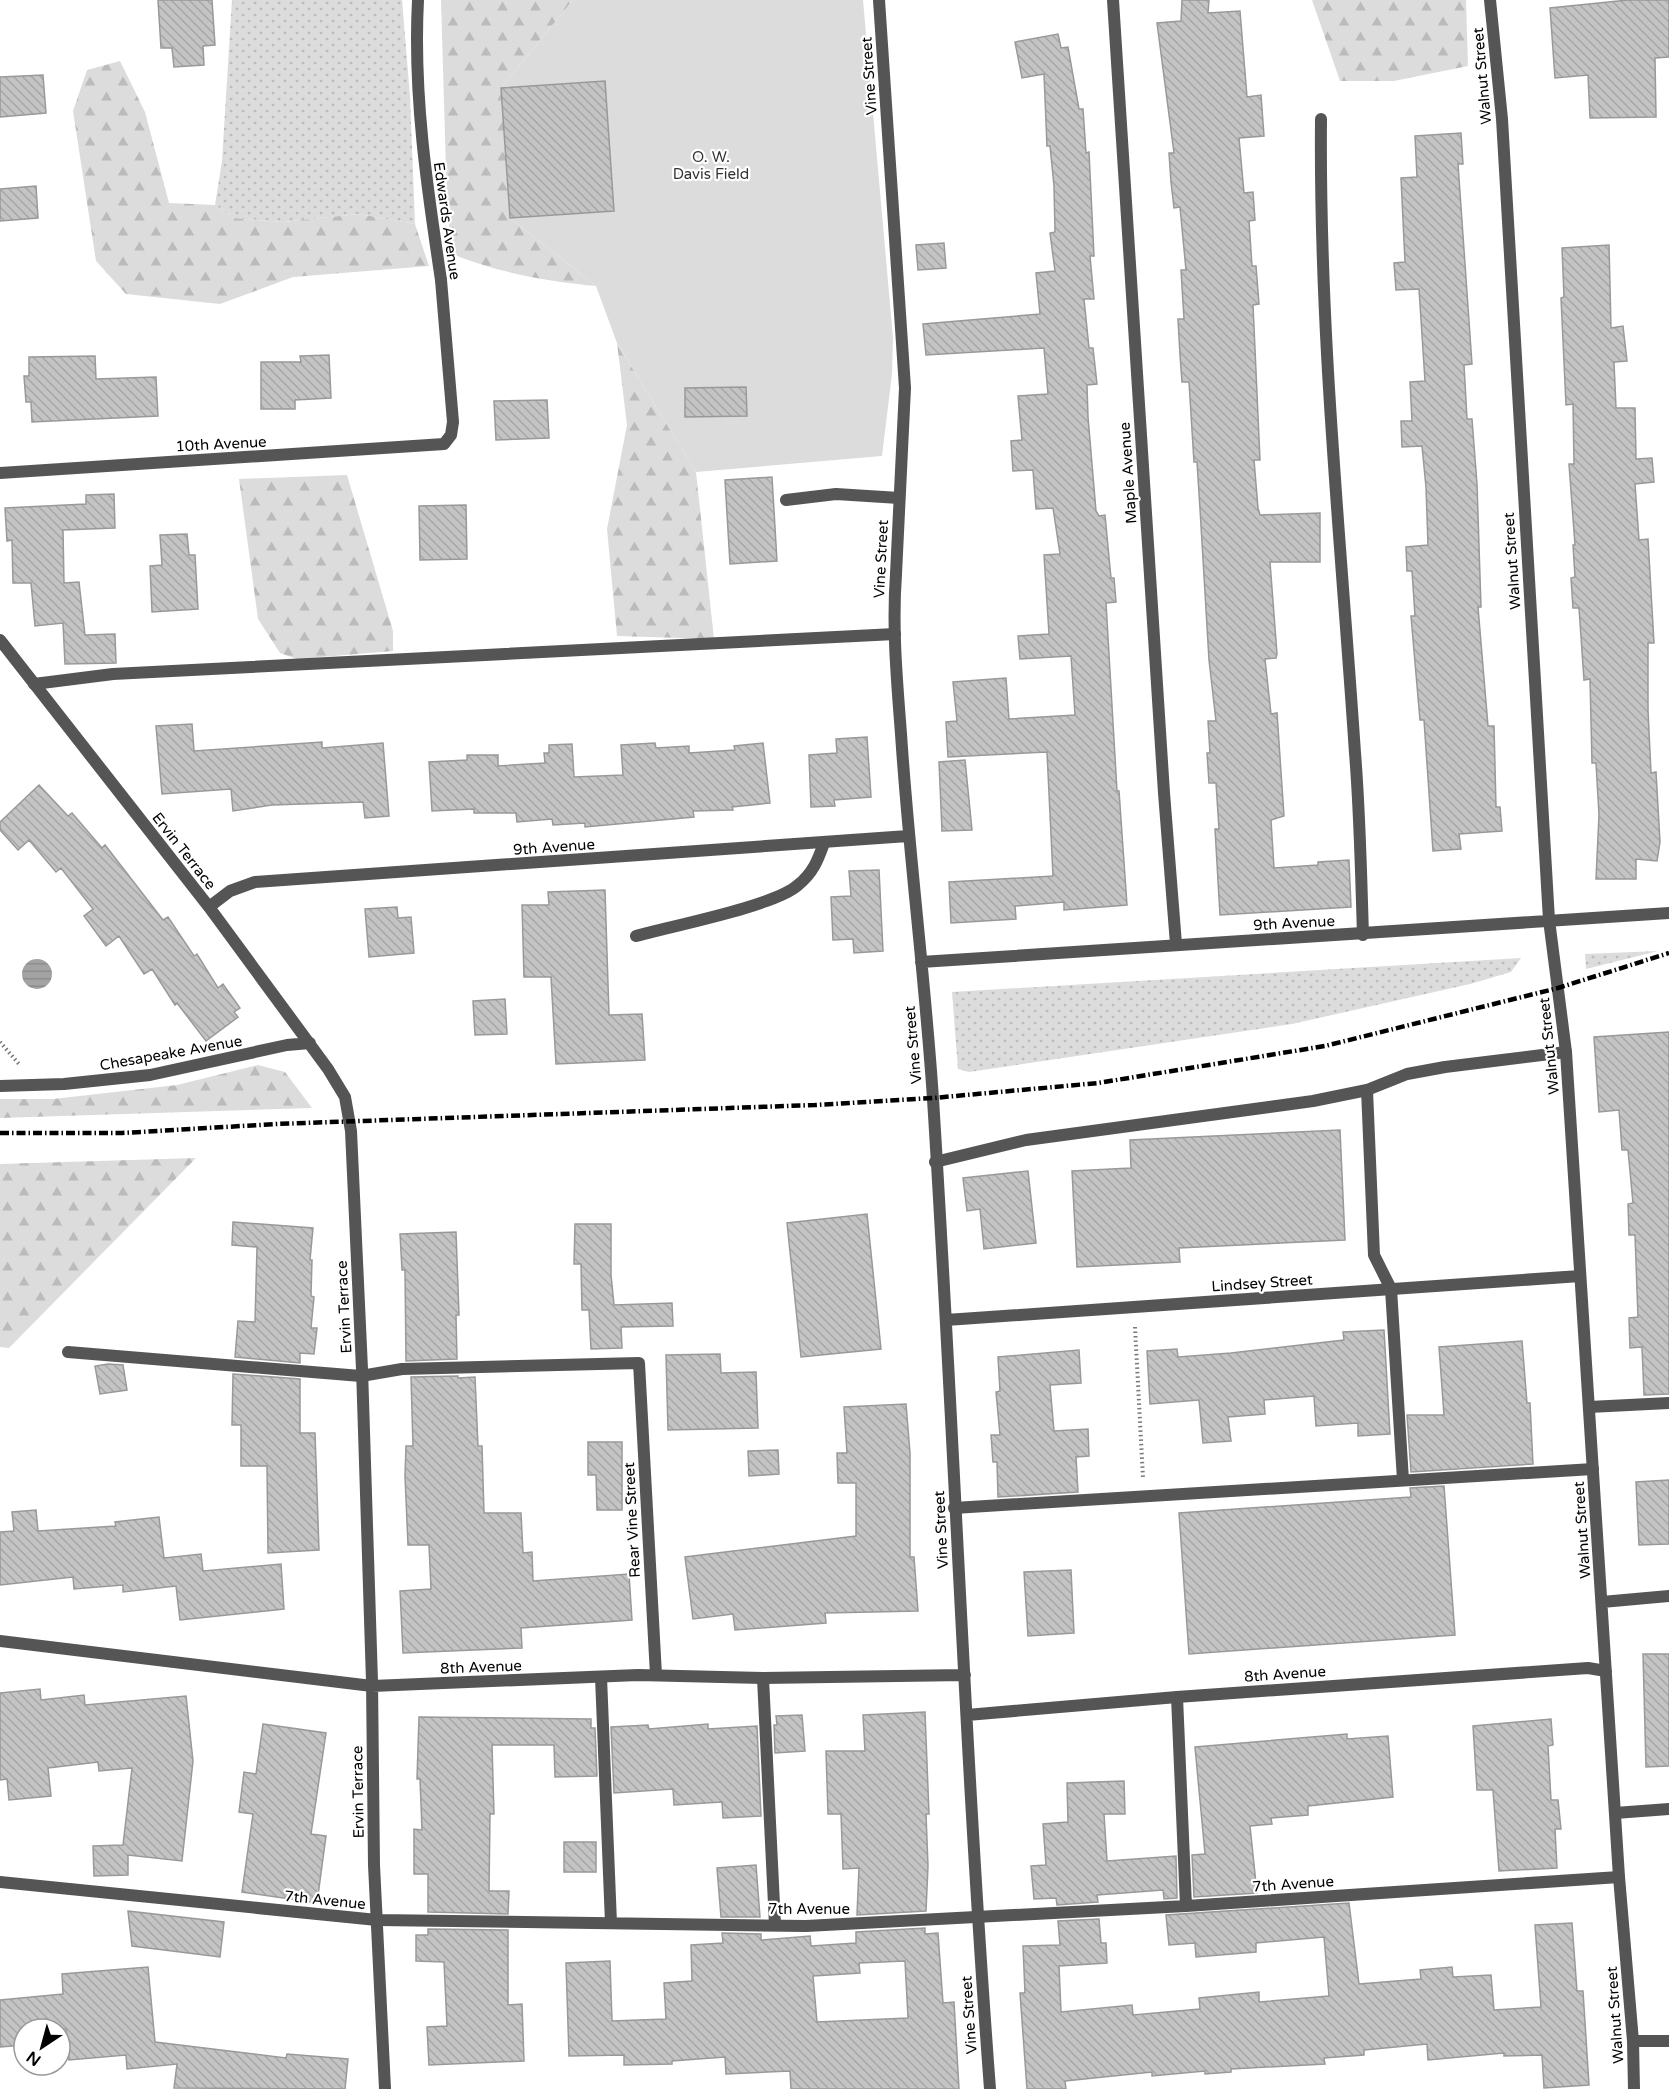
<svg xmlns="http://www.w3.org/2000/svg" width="1669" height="2089" font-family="'Varela Round',sans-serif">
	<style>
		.grass { fill: url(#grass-dots) }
		.forest { fill: url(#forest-firs) }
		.green { fill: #dcdcdc }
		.water { fill: url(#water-rules) }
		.building { fill: url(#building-back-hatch); stroke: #999; stroke-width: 1.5; fill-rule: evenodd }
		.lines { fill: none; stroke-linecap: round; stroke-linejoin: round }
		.path { stroke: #777; stroke-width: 4; stroke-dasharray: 1.5 3; stroke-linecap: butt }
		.lane { stroke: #555; stroke-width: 12 }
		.street { stroke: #555; stroke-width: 12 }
		.rail { stroke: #000; stroke-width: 4.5; stroke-dasharray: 9 3 1.5 3; stroke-linecap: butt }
		.labels { text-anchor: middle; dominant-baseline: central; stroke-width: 4.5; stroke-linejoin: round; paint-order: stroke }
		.street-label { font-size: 15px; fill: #000; stroke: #fff }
		.park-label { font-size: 15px; fill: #333; stroke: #fff }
	</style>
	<defs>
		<pattern id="grass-dots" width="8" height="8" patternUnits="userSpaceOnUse" patternTransform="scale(1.5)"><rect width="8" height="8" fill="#dcdcdc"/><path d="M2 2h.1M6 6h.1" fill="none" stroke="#bbb" stroke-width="1.8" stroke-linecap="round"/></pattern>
		<pattern id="forest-firs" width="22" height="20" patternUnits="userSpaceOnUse" patternTransform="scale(1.5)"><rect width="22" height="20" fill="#dcdcdc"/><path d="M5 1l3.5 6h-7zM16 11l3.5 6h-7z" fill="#bbb"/></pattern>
		<pattern id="water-rules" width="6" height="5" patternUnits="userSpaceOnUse" patternTransform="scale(1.5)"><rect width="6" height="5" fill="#a3a3a3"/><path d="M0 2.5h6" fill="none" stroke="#8b8b8b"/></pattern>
		<pattern id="building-back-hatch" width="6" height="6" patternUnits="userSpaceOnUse" patternTransform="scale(1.5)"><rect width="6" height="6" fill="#c4c4c4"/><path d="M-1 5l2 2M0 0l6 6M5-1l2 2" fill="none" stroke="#a7a7a7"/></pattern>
	</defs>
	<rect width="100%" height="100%" fill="#fff"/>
	<path class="grass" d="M232,0H402L410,96L415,224L359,214L283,222L233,218L215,205L222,161Z
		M1658,951L1586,969L1585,954Z
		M1521,958L1511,972L1470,984L1292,1024L969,1072L958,1069L952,992Z"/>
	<path class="forest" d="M441,0H573L501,88L510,218L596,286C546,281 499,273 452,254L447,204Z
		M1312,0H1466L1468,66L1394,81H1340Z
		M120,61L145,112L169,203L215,205L233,218L283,222L359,214L415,224L429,266L293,277L220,304L126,294L96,261L73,111L87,70Z
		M617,343L696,472L714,639L617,636L607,529L627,425Z
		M347,475L393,631V651L297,659L280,653L258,619L239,479Z
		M258,1065L285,1072L312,1108L0,1118V1099H53L177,1085Z
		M196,1158L9,1348L0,1347V1164Z"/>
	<path class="green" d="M573,0H863L893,338L892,374L882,456L696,472L617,343L596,286L510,218L501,88Z"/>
	<path class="water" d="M22 974a15 15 0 1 1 30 0a15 15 0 1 1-30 0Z"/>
	<path class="building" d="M158,0H212L215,45L203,46L204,65L174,67L172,48H161Z
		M1182,0H1209L1208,13L1240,11L1247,97L1261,95L1264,136L1239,138L1244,193L1253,192L1255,220L1249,221L1252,266H1256L1259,304L1253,305L1260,460H1254L1258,508L1260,515L1320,513V562H1270L1277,654L1276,658L1265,659L1271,714L1277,713L1284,816L1271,820L1274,868L1318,865V862L1349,860L1351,907L1220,915L1215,829H1219L1216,783H1209L1207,753H1210L1208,721H1216L1209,660L1200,509L1197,462H1194L1189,382H1182L1180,355L1178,319H1184L1181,270H1186L1180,207L1174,208L1171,182L1169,153H1174L1157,23L1181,21Z
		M1628,0H1669V57L1655,58L1656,117L1590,118L1588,75L1555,78L1550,8Z
		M1058,34L1061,48L1068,47L1079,109H1083L1086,153L1089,152L1094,256H1090L1094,299H1084L1089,348H1093L1097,384L1087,385L1088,417L1096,511L1099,516L1105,515L1111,578H1114L1116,602L1106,603L1117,791H1119L1127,905L1064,910V902L1015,906L1016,919L951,923L949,882L1053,876L1047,752L948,757L946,722L957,721L953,682L1006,678L1009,719L1075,715L1071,656L1020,659L1018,636L1049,634L1044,555L1060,554L1053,508L1036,509L1033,470L1013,471L1011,441L1022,440L1018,396L1048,394L1044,348L926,355L923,324L1040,314L1036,273L1055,271L1050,233L1055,232L1054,186L1050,146H1047L1044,74L1022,78L1015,42Z
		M43,75L46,113L0,117V77Z
		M605,81L614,211L510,218L501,88Z
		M1461,133L1463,164H1458L1472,364L1464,365L1467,419H1472L1477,484L1481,607H1478L1488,726H1494L1496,807H1500L1502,831L1459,834L1461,849L1433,851L1424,720H1420L1414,651L1411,616H1415L1412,571H1407L1406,547L1428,545L1426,487L1422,446L1402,447L1401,421H1412L1410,382L1425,381L1419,289L1396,290L1394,263L1405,262L1401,178L1417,177L1415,136Z
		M36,186L38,218L0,221V189Z
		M944,243L946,268L918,270L916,245Z
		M1609,245L1611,328L1623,326L1627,361L1614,362L1616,408H1635L1636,459L1652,458L1654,482L1635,484L1639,540L1648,539L1654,643H1648V710L1651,773L1656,772L1660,842L1657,861L1636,859V879H1596L1599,815L1596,763H1592L1590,679L1584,680L1579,608H1573L1571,578L1575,577L1573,545H1575L1569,464H1574L1573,404L1566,405L1561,298L1564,297L1562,248Z
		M329,355L331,398L295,400V409H261V362H301L300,356Z
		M95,356L96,379L156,377L158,416L32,422L31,402H26L24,376H29V357Z
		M746,387L747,416L685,417V388Z
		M547,400L549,438L496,440L494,401Z
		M772,477L777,561L730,564L725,480Z
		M114,494L115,528L63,530L64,583L79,582L85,635L115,634L116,663L65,664L63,623L35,626L31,583H13L12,540L7,541L5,508L86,504V495Z
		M466,505L467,559L420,560L419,506Z
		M187,534L189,555H195L198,609L152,612L150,566L162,565L160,535Z
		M192,724L194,751L322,742V748L383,743L389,816L365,818L363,802L272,805L233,811L231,789L162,794L156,726Z
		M867,737L871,797L834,800L835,806L811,807L809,755L837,753L836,739Z
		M655,743L656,748L689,746V753L735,750L734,746L763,743L770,803L732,807L733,810L693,811L694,817L585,827V823L553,825L552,819L517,822L516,813H474V809L432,811L429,762L467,760V755H498V766L545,763L544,753H549V745L572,744L574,777L623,775L621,745Z
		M965,760L972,830L942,831L939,762Z
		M39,785L68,816L72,813L102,848L105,845L163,920L168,917L194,956L197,954L218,988L223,984L240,1008L234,1012L238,1017L206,1041L177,1003L175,1005L152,969L144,974L119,936L106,946L84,916L93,909L61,868L56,872L29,840L18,850L0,830V822Z
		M879,870L883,951L854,953L853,939L833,940L831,897L851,896L849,871Z
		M605,890L609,1015L642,1014L645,1060L556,1064L551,977H524L522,905H549L548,892Z
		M397,907L398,918L411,917L414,953L369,957L365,909Z
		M505,999L507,1034L475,1035L473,1001Z
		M1669,1032V1394L1644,1395L1642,1347L1630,1348L1629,1318L1638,1317L1635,1235H1629L1628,1204L1633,1203L1628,1150H1622L1619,1110L1599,1112L1594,1037Z
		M1340,1130L1345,1240L1179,1248L1180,1262L1077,1267L1072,1171L1131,1168L1130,1140Z
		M1028,1171L1036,1243L984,1249L980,1209L967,1211L963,1178Z
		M867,1214L881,1349L801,1357L787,1223Z
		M233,1222L313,1228L310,1260H312L311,1296L314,1297L311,1328H317L314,1354L300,1353V1363L235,1357L238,1321L255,1322L257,1247L232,1245Z
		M575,1224H611V1275L614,1305L672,1303L673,1326L621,1327L622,1348L591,1349L589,1310H582L581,1264H574Z
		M456,1232L459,1315H456L457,1359L406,1361L405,1270H402L400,1234Z
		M1384,1330L1390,1434L1358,1436V1423L1316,1426L1314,1396L1264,1400L1265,1414L1228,1417L1231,1441L1203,1443L1199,1400L1150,1404L1147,1351L1177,1349L1178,1357L1231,1353L1344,1340L1343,1332Z
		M1522,1341L1527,1403H1530L1533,1464L1411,1472L1407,1415H1444L1439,1347Z
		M1079,1350L1081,1383L1050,1385L1054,1431L1088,1429L1089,1456L1076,1457L1078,1492L998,1497L997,1462H993L991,1435H1000L996,1392L1000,1391L998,1357Z
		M720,1354L721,1373L756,1372L758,1428L668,1430L666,1355Z
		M108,1364L123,1365L127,1390L100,1394L95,1366Z
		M233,1374L300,1379V1433H315L319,1550L268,1553L267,1466H241V1425H232Z
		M458,1376V1378L475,1377L478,1446H482L484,1513H521L523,1553L532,1552L533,1581L629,1574L632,1620L521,1628L522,1648L403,1653L400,1591L431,1589L429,1545H408L405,1476L406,1446H413L411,1377Z
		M906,1404L910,1453V1557H914L918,1611L825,1613L826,1623L735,1630L733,1614L693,1619L685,1557L856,1536V1483H838L837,1453H847L844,1407Z
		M588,1442H622V1510H597L596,1475H588Z
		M778,1450L779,1474L749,1476L748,1451Z
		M1669,1480V1544L1639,1545L1636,1482Z
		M1444,1486L1455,1635L1189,1654L1179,1513L1411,1497L1410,1488Z
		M36,1510L38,1531L116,1526L115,1522L159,1517L164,1558L201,1554L203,1571L281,1564L284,1609L180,1620L176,1586L123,1592V1585L74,1589L73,1577L0,1585V1532L14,1531L12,1512Z
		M1071,1570L1074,1633L1028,1636L1024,1572Z
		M1643,1654H1669V1766L1646,1767Z
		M40,1689L41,1700L84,1695L85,1705L186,1696L193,1761L182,1861L128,1855V1875L94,1876L93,1846L123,1845L132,1768L99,1771L98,1762L48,1768L51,1796L9,1800L7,1779L0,1780V1693Z
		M925,1712L929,1814H926L928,1866L926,1911L857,1915L859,1868L843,1869L841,1814H828L826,1751H865L863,1715Z
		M802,1715L805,1751L775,1753L774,1725H777L776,1716Z
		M419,1717L591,1719V1728H595L597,1776L555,1777L554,1745H492L494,1814H490L489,1891H509L508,1914L428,1912V1874H414V1829L422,1830L420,1779H417Z
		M1551,1719L1553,1745L1548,1746L1551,1800H1558L1561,1829H1555L1557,1868L1499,1871L1493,1790H1477L1473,1726Z
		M263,1724L326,1733L311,1834L326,1836L317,1903L242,1892L253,1814L239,1812L244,1772L256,1774Z
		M708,1724V1729L757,1726L761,1816L723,1818L722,1802L674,1805L673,1789L614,1793L611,1727L648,1725L649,1729Z
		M1347,1734V1739L1388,1736L1393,1797L1308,1806V1815L1271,1818L1272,1824L1250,1826L1257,1893L1194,1897L1192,1855L1205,1854L1195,1747Z
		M1124,1781L1125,1814H1104L1107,1861L1176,1856L1177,1898L1164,1899L1163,1890L1097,1895L1098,1902L1057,1905L1056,1898L1034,1899L1031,1866L1046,1865L1043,1824L1068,1822L1067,1783Z
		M564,1842H596V1872H564Z
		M756,1865L760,1917H721L717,1868Z
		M1349,1903L1359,1984L1421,1979L1420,1970L1452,1967L1453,1977L1491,1975L1494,2010L1541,2007L1535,1925L1572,1923L1577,1991H1583L1589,2085L1544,2088L1542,2055L1504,2056V2053L1428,2060L1427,2044L1364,2050V2055L1324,2058L1325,2064L1231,2069V2072L1205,2074V2071L1152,2076V2072L1065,2081L1066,2089H1027L1020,1993H1025L1023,1946L1060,1945L1058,1921L1099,1919L1101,1943H1106L1107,1963L1059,1966L1061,2012L1132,2005L1133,2015L1200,2009L1199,1998L1259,1992V2002L1329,1996L1324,1937L1256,1943V1952L1196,1957L1195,1943L1169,1945L1166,1915Z
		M128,1911L224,1922L220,1957L132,1946Z
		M925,1928V1934L938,1933L943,2003L954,2002L959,2089H791L790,2071L726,2074L725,2057L672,2061V2064L624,2065V2055L569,2056L566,1963L610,1961L612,2021L666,2019L664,1983L692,1981L691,1945L723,1943L722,1933L761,1934V1940L810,1936L811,1946L856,1943V1932ZM905,1961L908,2018L817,2022L813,1976L860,1973L859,1963Z
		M428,1929L508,1930V2005L522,2004L524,2061L429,2065L427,2027L447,2026L444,1962L416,1961V1935H428Z
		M148,1967L155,2042L286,2058L287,2054L348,2059L345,2089L174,2088L177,2064L127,2069L126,2055L69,2060L66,2029H24V2045L0,2047V2000L63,1994L62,1974Z"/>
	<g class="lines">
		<path class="path" d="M0,1042L19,1064
			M1135,1327L1143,1478"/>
		<path class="lane" d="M418,0C413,94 427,187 441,280
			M879,0L905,388L896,574
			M1321,119C1319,331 1341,542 1355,753C1360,814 1361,874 1363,935
			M786,500L836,494L899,498
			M34,684L113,674L895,634
			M636,936C671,926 775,906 798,885C813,873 818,860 824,843
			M1367,1090L1374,1255L1391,1289L1403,1480
			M935,1162L1026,1140L1313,1101L1367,1090L1407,1074L1445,1067L1566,1052
			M68,1352L361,1376L402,1369L639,1363L656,1675
			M1589,1407L1669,1403
			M954,1508L1593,1469
			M601,1677L611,1923
			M763,1678L775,1925
			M1177,1697L1186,1906
			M1615,1813L1669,1809
			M0,1882L377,1920L806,1926L1186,1906L1619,1877
			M1633,2041H1669"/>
		<path class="street" d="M1113,0L1164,793L1176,944
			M1490,0L1502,119L1549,920L1566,1052L1619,1877L1633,2041L1634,2089
			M0,473L444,444L451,435L453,422L441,280
			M896,574C892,628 897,681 901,734C909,856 925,977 933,1099C954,1429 965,1759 990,2089
			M0,640L209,907L328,1069L345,1097L351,1131L362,1369L372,1681L374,1865L385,2089
			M209,907L230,891L255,882L908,836
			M921,962L1669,913
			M0,1086L64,1084L150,1075L287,1045L310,1043
			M946,1320L1580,1276
			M1602,1602L1669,1596
			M0,1641L372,1686L638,1675L763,1678L965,1675
			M967,1715L1177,1697L1588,1668L1606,1671"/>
		<path class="rail" d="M0,1133H122L276,1124L815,1105L933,1098L1098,1083L1325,1046L1558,988L1669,953"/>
	</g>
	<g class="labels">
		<g class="street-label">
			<text transform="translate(869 76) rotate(-94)">Vine Street</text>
			<text transform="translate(1482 76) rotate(-95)">Walnut Street</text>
			<text transform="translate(447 221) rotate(82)">Edwards Avenue</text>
			<text transform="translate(221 444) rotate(-3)">10th Avenue</text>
			<text transform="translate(1128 473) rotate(-94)">Maple Avenue</text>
			<text transform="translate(881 559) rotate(-87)">Vine Street</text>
			<text transform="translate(1512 561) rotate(-94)">Walnut Street</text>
			<text transform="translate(554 847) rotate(-4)">9th Avenue</text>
			<text transform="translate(184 851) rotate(52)">Ervin Terrace</text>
			<text transform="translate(1294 923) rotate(-3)">9th Avenue</text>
			<text transform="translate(913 1045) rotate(-95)">Vine Street</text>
			<text transform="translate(1549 1046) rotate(-96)">Walnut Street</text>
			<text transform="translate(171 1053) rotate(-10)">Chesapeake Avenue</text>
			<text transform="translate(1262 1283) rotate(-4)">Lindsey Street</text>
			<text transform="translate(344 1307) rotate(-93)">Ervin Terrace</text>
			<text transform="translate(632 1520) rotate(-93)">Rear Vine Street</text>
			<text transform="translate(941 1530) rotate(-93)">Vine Street</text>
			<text transform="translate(1582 1530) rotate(-94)">Walnut Street</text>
			<text transform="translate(481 1667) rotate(-2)">8th Avenue</text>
			<text transform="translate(1285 1674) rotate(-4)">8th Avenue</text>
			<text transform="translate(358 1792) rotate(-91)">Ervin Terrace</text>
			<text transform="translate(1293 1884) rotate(-4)">7th Avenue</text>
			<text transform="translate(325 1900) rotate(6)">7th Avenue</text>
			<text x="809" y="1909">7th Avenue</text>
			<text transform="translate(969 2015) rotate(-94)">Vine Street</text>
			<text transform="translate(1615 2015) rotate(-94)">Walnut Street</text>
		</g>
		<g class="park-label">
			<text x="711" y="157">O. W.<tspan x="711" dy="17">Davis Field</tspan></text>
		</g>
	</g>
	<g transform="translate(42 2047) rotate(216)"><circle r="28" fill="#ffffff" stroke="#999999" stroke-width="1.5"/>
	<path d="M0-4.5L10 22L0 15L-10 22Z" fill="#000000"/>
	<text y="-9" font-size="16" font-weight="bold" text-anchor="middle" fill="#000000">N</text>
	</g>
</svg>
